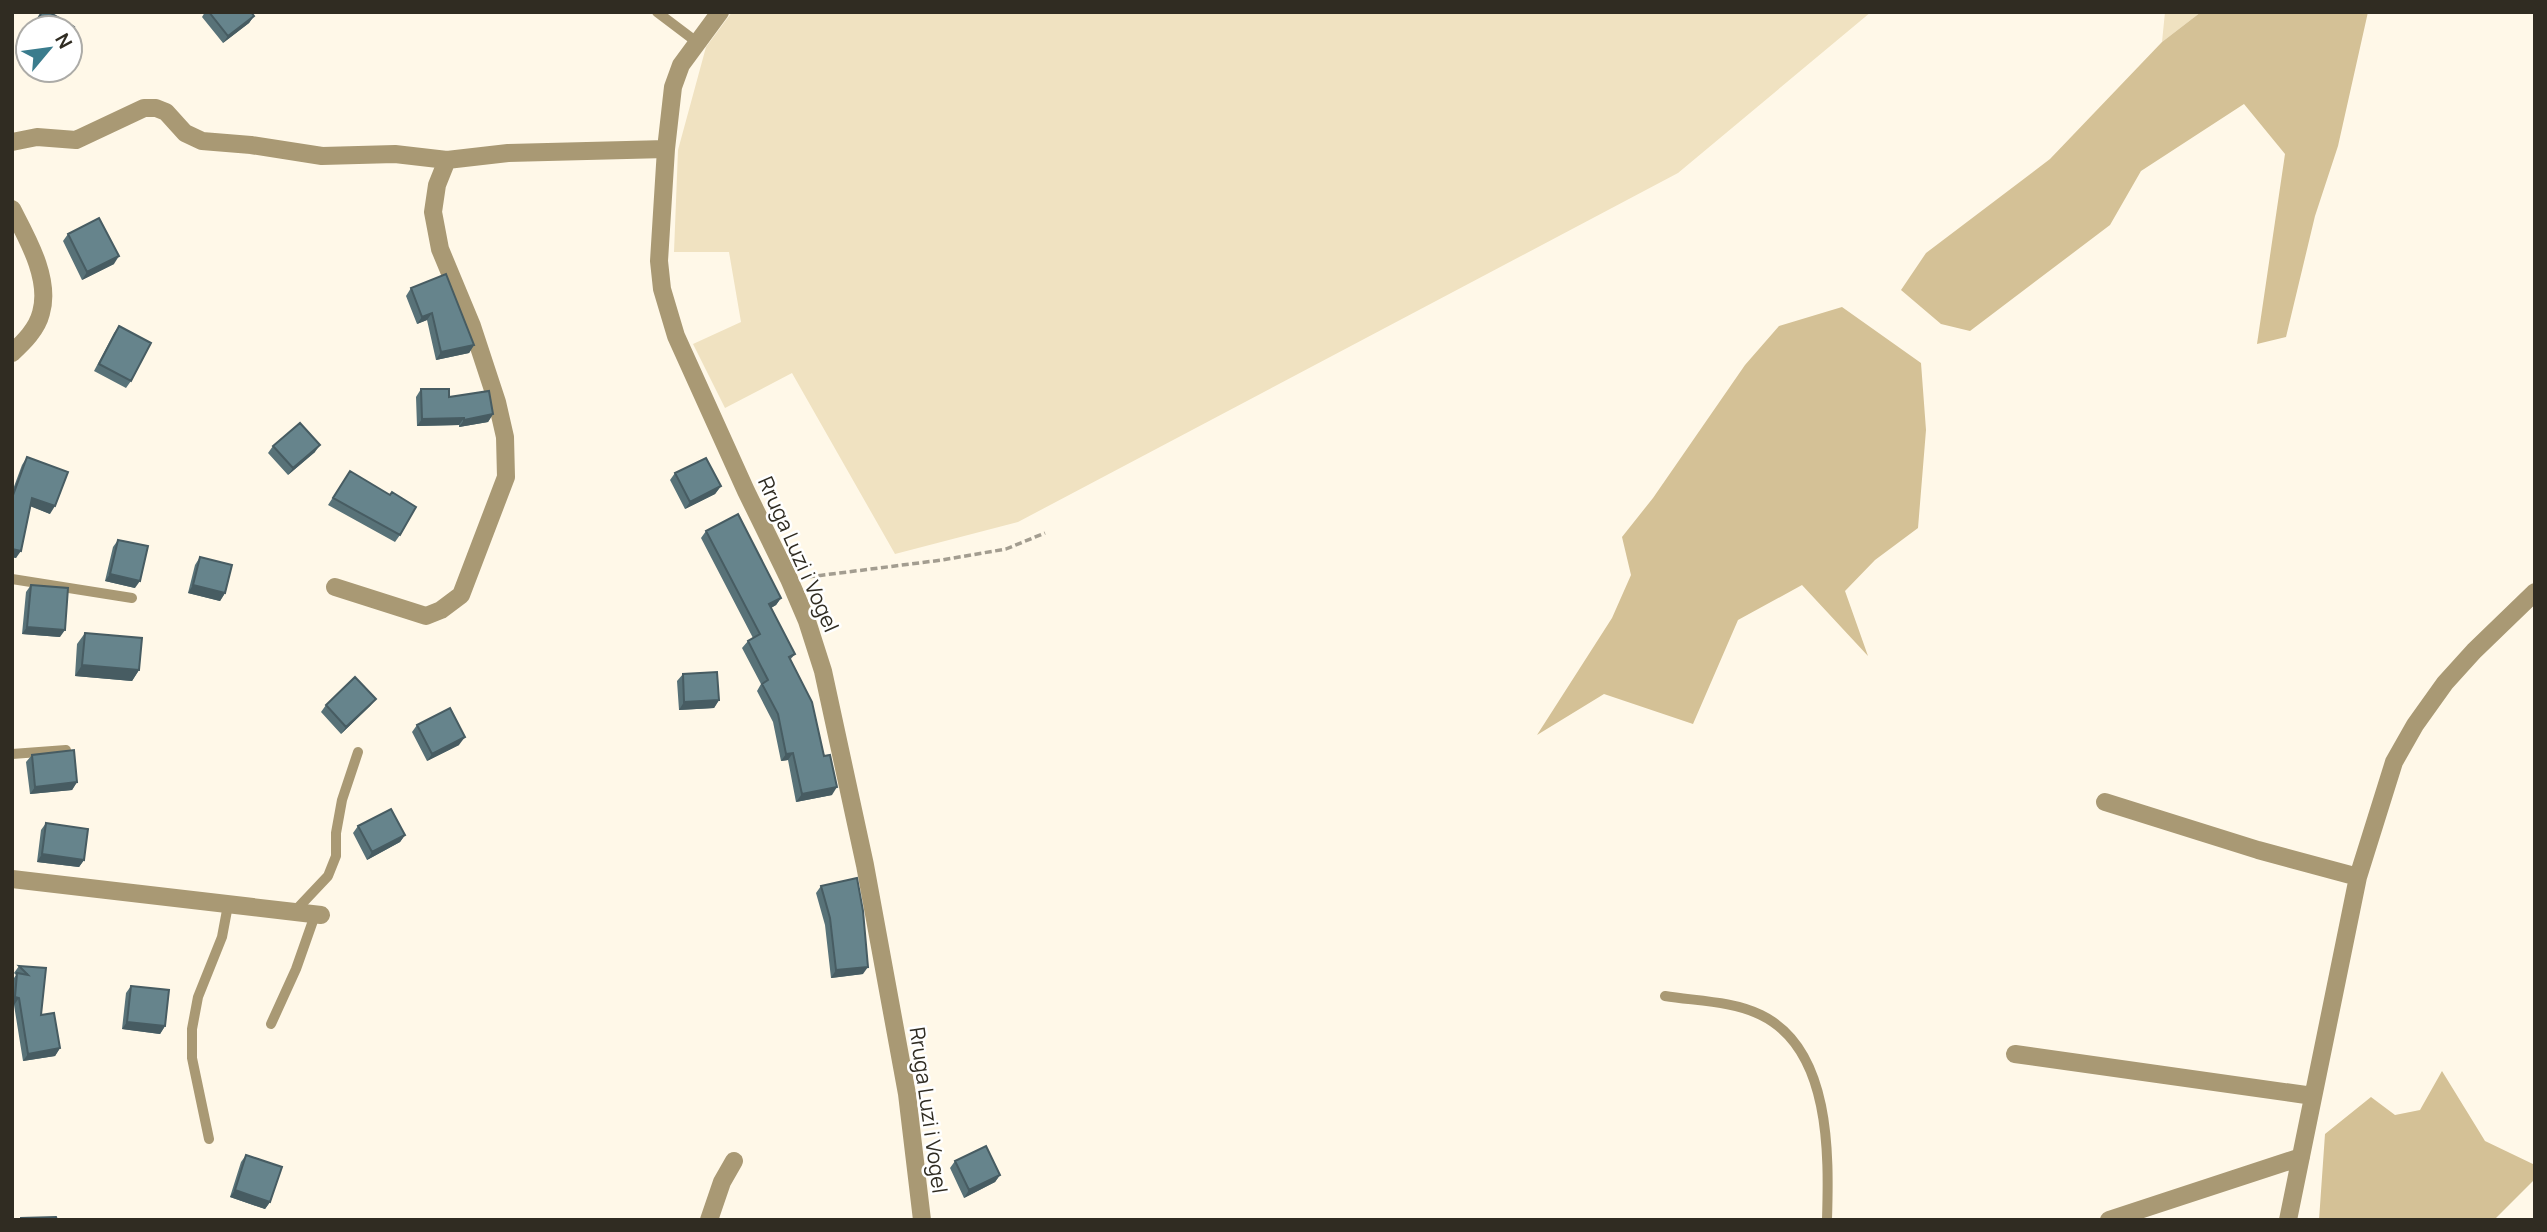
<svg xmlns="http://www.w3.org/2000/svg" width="2547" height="1232" font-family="Manrope,sans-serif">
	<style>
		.green { fill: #f0e2c1 }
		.forest { fill: #d4c196 }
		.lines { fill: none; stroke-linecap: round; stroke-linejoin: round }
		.path { stroke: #a39d90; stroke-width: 3.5; stroke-dasharray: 7 3.5; stroke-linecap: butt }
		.lane { stroke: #a99974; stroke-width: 10 }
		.street { stroke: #a99974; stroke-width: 18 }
		.wall { fill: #587278 }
		.shaded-wall { fill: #475c62 }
		.building { fill: #66848c; stroke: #475c62; stroke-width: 2 }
		.labels { text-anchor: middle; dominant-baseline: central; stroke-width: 5; stroke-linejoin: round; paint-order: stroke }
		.street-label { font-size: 21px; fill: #302c22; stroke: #fff }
	</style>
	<rect width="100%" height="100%" fill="#fff8e8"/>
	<path class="green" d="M732,12H1871L1678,173L1018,522L895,554L792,373L725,408L693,344L741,322L729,252H674L678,150L706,47Z
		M2165,12H2201L2162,42Z"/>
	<path class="forest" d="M2201,12H2368L2338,146L2315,216L2286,337L2257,344L2285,154L2244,104L2141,171L2110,225L1970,331L1941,324L1901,290L1926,253L2050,159L2162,42Z
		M1842,307L1921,363L1926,430L1918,528L1875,560L1845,591L1868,656L1802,585L1738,620L1693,724L1604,694L1537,735L1612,618L1631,575L1622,537L1653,498L1745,365L1779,326Z
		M2442,1071L2485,1141L2535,1165V1179L2494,1220H2319L2325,1134L2371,1097L2395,1115L2420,1110Z"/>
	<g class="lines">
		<path class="path" d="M808,577L942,560L1006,549L1045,533"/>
		<path class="lane" d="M657,12L698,43
			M12,579L132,598
			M12,754L66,750
			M294,912L328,876L336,856V833L342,800L358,752
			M1665,996C1696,1001 1733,1001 1761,1015C1831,1049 1829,1154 1827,1220
			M271,1024L296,969L315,915
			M209,1139L192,1058V1029L198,997L222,937L228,905"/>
		<path class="street" d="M720,12L681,65L673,87L666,149L659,261L662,289L676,336L746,491L789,579L807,621L823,671L865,865L907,1094L922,1220
			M12,142L37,137L76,140L144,108H156L166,112L185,133L202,141L251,145L322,156L395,154L447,160L508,153L666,149
			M12,209C27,238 51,279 41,313C37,329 24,342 12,353
			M335,587L426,616L441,610L461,595L506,477L505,437L497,402L472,326L440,249L433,212L437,185L447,160
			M2105,802L2258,850L2358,877
			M12,879L321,915
			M2015,1054L2313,1096
			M709,1220L722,1182L734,1161
			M2109,1220L2301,1157
			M2288,1220L2358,877L2394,762L2415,725L2445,683L2474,651L2535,592"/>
	</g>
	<path class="wall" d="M205,12H251L254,16L249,23L223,43L202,17Z
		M28,34V45L23,42Z
		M68,234L114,264L82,280L63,241Z
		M411,288L474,345L469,353L436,360L427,320L417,324L406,296Z
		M119,326L131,381L126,388L94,371L114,333Z
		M421,389L449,397L493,414L488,422L459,427V425L417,426L416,397Z
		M273,446L315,452L288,475L268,453Z
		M27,457L50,514L31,506L16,558L12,557V492L22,465Z
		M350,471L400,535L395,542L328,505Z
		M675,473L721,486L715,494L685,509L670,480Z
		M706,531L781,598L776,605L771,608L795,654L790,660L832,795L796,802L788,760L781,761L773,722L757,691L761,684L742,648L748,641L753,638L701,538Z
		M118,540L135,588L105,581L113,547Z
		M200,557L225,593L220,601L188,593L195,565Z
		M31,585L60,637L22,634L26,592Z
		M85,633L139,670L132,681L75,676L77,644Z
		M683,674L719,700L714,708L679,710L677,681Z
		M376,699L370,706L341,734L321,712L326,705Z
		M417,725L459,745L427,761L412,732Z
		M32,755L77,782L72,790L30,794L26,762Z
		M46,823L84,860L79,867L37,862L41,830Z
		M358,826L405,835L400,842L367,860L353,833Z
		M821,886L863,974L831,978L825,925L816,893Z
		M19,966L46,968L41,1015L60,1048L55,1056L23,1061L14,1005H12V981L16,975L14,973Z
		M131,986L165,1026L160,1034L122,1029L126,993Z
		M246,1155L270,1202L265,1209L230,1197L241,1162Z
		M955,1161L1000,1175L995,1182L964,1198L950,1168Z"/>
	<path class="shaded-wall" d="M254,16L249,23L223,43L228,36Z
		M119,256L114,264L82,280L87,272Z
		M432,313L427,320L417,324L422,317Z
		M474,345L469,353L436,360L441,352Z
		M493,414L488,422L459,427L464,420Z
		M464,418L459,425L417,426L422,419Z
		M320,445L315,452L288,475L293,468Z
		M721,486L715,494L685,509L690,502Z
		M32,498L55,506L50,514L27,505Z
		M12,549L21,551L16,558L12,557Z
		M110,574L140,581L135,588L105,581Z
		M193,585L225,593L220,601L188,593Z
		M781,598L776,605L764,612L769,604Z
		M27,627L65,630L60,637L22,634Z
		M82,665L139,670L132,681L75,676Z
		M376,699L370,706L341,734L346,727Z
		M719,700L714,708L679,710L684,702Z
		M465,737L459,745L427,761L432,754Z
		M793,753L788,760L781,761L786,754Z
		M77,782L72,790L30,794L35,787Z
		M837,787L832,795L796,802L802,794Z
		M405,835L400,842L367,860L372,852Z
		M42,854L84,860L79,867L37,862Z
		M868,967L863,974L831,978L836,970Z
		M15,997L19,998L14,1005H12V1001Z
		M127,1022L165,1026L160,1034L122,1029Z
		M60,1048L55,1056L23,1061L28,1054Z
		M1000,1175L995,1182L964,1198L969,1190Z
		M235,1190L270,1202L265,1209L230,1197Z"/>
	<path class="building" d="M42,12H49L74,27L70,35V28H32Z
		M209,12H251L254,16L228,36Z
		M99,218L119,256L87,272L68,234Z
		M446,274L474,345L441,352L432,313L422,317L411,288Z
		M119,326L151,343L131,381L99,364Z
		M421,389H449V397L489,391L493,414L464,420V418L422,419Z
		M300,423L320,445L293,468L273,446Z
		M27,457L68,472L55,506L32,498L21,551L12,549V498Z
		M706,458L721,486L690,502L675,473Z
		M350,471L390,495L392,492L416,507L400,535L333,498Z
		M738,514L781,598L769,604L795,654L789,657L812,702L824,756L830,755L837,787L802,794L793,753L786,754L778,714L762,684L768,680L748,641L760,634L706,531Z
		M118,540L148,546L140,581L110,574Z
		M200,557L232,565L225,593L193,585Z
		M31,585L68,588L65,630L27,627Z
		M85,633L142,638L139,670L82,665Z
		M717,672L719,700L684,702L683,674Z
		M355,677L376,699L346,727L326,705Z
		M450,708L465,737L432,754L417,725Z
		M74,750L77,782L35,787L32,755Z
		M391,809L405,835L372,852L358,826Z
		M46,823L88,829L84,860L42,854Z
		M857,878L863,911L868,967L836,970L830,918L821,886Z
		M19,966L46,968L41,1015L54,1013L60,1048L28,1054L19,998L15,997L17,973L28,975Z
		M131,986L169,990L165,1026L127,1022Z
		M986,1146L1000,1175L969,1190L955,1161Z
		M246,1155L282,1167L270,1202L235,1190Z
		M56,1217L57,1220H21V1218Z"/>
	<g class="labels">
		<g class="street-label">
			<text transform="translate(799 554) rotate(66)">Rruga Luzi i Vogel</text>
			<text transform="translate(929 1110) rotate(82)">Rruga Luzi i Vogel</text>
		</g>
	</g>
	<rect width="2547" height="1232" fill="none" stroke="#302c22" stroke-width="28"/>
	<g transform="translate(49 49) rotate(61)"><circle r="33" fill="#ffffff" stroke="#acaba7" stroke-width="2"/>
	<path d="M0-5L12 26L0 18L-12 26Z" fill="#3a7c8d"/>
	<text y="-10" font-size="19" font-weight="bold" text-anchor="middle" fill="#302c22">N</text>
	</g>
</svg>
